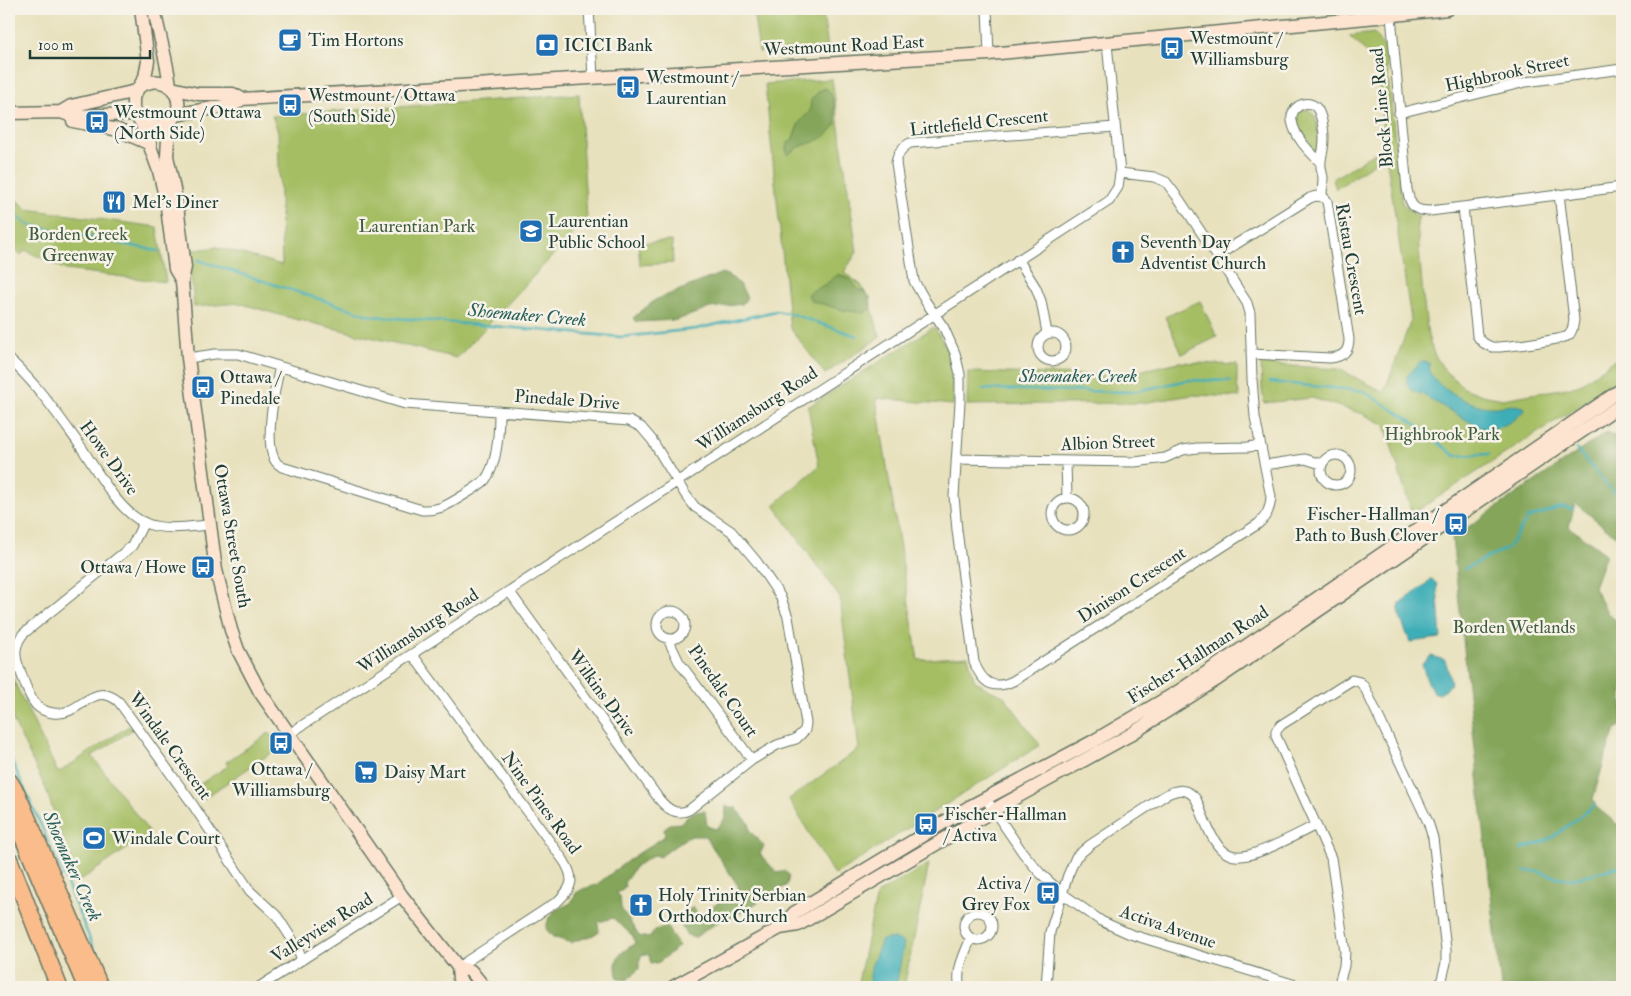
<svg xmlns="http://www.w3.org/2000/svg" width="1631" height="996" font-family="'IM FELL Double Pica',serif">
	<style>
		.green { fill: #a5be64; stroke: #627e4c }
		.forest { fill: #84a55a; stroke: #527147 }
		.water { fill: #3daeb7; stroke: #2e7676 }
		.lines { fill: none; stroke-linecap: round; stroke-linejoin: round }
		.stream { stroke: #3daeb7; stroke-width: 2.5 }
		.street-casing { stroke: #657664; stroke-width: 11 }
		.secondary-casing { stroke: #657664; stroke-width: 15 }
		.highway-casing { stroke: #657664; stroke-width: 19 }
		.street { stroke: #fff; stroke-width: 9 }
		.secondary { stroke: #fde4d0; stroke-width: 12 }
		.highway { stroke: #f9bc8a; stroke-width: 16 }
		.labels { text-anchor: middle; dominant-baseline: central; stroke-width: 5; stroke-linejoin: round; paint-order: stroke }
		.poi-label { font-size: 18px; fill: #1f3d34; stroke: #f7f3e8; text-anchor: start }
		.street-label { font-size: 18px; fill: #1f3d34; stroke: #f7f3e8 }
		.park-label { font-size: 18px; fill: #405d40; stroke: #f7f3e8 }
		.water-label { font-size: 19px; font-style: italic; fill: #285f5b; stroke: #f7f3e8 }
	</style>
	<rect width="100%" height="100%" fill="#f7f3e8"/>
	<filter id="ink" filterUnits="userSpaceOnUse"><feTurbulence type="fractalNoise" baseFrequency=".02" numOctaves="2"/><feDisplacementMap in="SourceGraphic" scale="10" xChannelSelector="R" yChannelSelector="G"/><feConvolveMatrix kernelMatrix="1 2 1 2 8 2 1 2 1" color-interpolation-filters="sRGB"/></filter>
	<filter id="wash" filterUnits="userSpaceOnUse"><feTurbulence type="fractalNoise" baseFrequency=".0096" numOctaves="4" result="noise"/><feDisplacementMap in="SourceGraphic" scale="20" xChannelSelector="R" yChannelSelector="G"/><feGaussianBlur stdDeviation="1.12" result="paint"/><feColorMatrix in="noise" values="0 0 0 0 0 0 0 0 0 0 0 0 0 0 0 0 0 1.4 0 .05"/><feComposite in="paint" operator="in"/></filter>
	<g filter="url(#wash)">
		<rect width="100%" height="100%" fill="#e8e1bd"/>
		<path class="green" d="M753,9H822L828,48L759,52Z
			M1374,33L1385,48L1402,203L1414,214L1419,216L1417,224L1423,297L1428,336L1434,354L1445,371L1464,388L1482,395L1503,399L1578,386L1622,355V378L1412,514L1385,425L1363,414L1312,398L1264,403L1262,390L1261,364L1339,369L1384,392L1411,320L1386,155L1336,189L1333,179L1385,146L1376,61L1349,36Z
			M832,79L857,252L844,272L861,285L871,305L880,337L825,374L790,328L765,84Z
			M579,94L587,219L457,358L283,316L239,303L194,307L189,251L217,247L282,265L278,131L272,116Z
			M1306,109C1320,113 1317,134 1319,147L1316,150H1312L1296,124L1295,116L1300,111Z
			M9,190L10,194L27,209L157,227L166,282L66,270L25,250L21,255L9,245Z
			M672,241L673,263L640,265L638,243Z
			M1200,301L1217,337L1182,354L1165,317Z
			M934,327C954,357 953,370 953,405L876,398L918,660L968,656L974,680L987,689L1004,696L1040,745L834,875L789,799L859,749L840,598L774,505L819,466L808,407Z
			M1179,362L1237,365V385L1240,397L1193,395L1142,403L967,405L968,372L1128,376L1143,370Z
			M9,671L58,773L129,726L132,730L92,756L150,833L78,882L45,787L9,712Z
			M269,733L280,747L200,801L191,790L228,766L226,762Z
			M929,864L904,987H857L877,894Z"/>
		<path class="forest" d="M826,88C836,96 834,112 836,124C820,148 807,138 788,155L786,149L787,144L792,140L799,123L810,111L811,100L819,91Z
			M722,273C736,278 741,285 747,298L742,304L710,308L677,320L636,322L633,318L655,300Z
			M839,274L851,280L859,290L864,291L870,297L871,308L864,313L843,310L812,301L808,296L807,294C812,290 817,290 822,286C828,283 833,278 839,274Z
			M1607,432L1622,440V541L1575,503L1569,527L1606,554L1594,587L1608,614L1622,625V725L1615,730L1606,754L1593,799L1596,807L1622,828V987H1501L1452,538Z
			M726,806L736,808L749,823L750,831L764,846L760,854L777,873L785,871L789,875L787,885L731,918H724L694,938L686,934L680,923L682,915L693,907L699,917L739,887L705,836H692L683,840L660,857L654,855L636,866L624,883L625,886L621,891L616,893L620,896L621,908L639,936L649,938L655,930L666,926L679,946L659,962L651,964L649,955L642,954L639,962V969L627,980L618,979C613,959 617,954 635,944L633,936L613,918L598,922L599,931C592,938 580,938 571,943L553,937L546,929L549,917L556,910L571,903L576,893L583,889L596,885L630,859L665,836L664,830L669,824L681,823C687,814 694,811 705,811L707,826L715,829C724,823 726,817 726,806Z"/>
		<path class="water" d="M1421,361L1429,363C1430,367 1429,371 1431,374C1441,391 1471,406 1490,407C1501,408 1515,402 1525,408C1523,415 1504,427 1496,428C1489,430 1484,429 1477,426L1421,394L1413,391L1406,384L1407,376Z
			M1432,579L1437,584L1441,638L1410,642L1398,612L1400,604Z
			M1431,656L1445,660L1447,666L1451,683L1446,690L1439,694L1433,692L1426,678L1422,664Z
			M894,938L904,943L896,987H868L872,964L882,940Z"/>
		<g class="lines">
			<path class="stream" d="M9,211L29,225L158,251
				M198,260L372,316L622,337L696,329L776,311L792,314L857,336
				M1270,382L1363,391L1413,422L1455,456L1489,454
				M983,389L1133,392L1188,380L1231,381
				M1576,449L1622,502
				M1464,569L1508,548L1528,518L1561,507L1573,509
				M9,755L59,865L110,987
				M1521,849L1540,843L1553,837L1595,805
				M1524,871L1540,872L1557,877L1572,879L1622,866"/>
		</g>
	</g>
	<g filter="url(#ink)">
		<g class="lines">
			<g class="street-casing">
				<path id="street" d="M589,9L593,77
					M987,9L989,54
					M1391,16L1407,189C1410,205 1413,211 1430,211L1622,187
					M1399,113L1526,82L1622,69
					M1115,127L910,143C901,148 898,153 896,163L914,281L926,302L944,328L955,353L960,374V402L954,496L957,530L974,662C982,682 992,691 1013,681L1258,524C1267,516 1270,509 1271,497L1255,417L1252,379L1250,313L1247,303L1217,256L1179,199L1166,182L1154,177L1120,173
					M1320,162C1309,151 1295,138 1292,121C1289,105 1312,96 1319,112C1324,124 1325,139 1323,150C1322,154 1321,158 1321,162C1320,167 1322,172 1323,177C1323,184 1322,190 1322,197
					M1463,207L1477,335C1480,341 1485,345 1492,347C1500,348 1564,340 1569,335C1573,331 1573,325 1574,320L1559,194
					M1217,256L1310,198C1317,195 1323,195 1327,201L1349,339C1349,352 1343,357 1330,358L1251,354
					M1018,259L1036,288L1041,301L1047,333
					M1038 347a14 14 0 1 1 28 0a14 14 0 1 1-28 0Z
					M188,358L215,354H238L405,404L629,421L641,427L652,440L685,494L695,507L731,531L757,562L780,596L788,617L806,723L805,730L796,739L777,745L752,760L689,810C676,816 667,809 659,799L509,591
					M9,359C36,383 58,415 79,444C96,468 117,511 145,523C164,531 188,527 209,525
					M280,367C275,387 263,445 276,462C276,463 281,466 282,467L422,510C437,511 446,506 459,498C467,493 478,487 485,480C498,464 499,431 499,411
					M1321 470a15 15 0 1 1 30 0a15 15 0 1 1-30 0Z
					M956,459L1135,462L1165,458L1183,450L1197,448L1248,447L1260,445
					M1066,462L1067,498
					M1265,465L1305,459L1321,464
					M1052 514a16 16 0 1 1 32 0a16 16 0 1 1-32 0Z
					M144,522L132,546L23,634C14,646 14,656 20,670C24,681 28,696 36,705C41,710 47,712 53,713C80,717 93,679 119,702L189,799L250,891L277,916L297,947L302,960
					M657 625a14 14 0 1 1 28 0a14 14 0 1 1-28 0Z
					M668,639L679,662L752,760
					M412,654L564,861C575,879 573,887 558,901L458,967
					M289,734L1109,201L1118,187L1120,173L1107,44
					M986,799L1023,853L1040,873L1063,894L1101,921L1130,934L1302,987
					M964 926a14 14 0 1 1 28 0a14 14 0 1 1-28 0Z
					M259,987L402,896
					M960,987C955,971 965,953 971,938
					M1046,987L1050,932L1068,875L1076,857L1090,845L1164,796C1177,789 1187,787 1196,799C1203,815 1209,836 1220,848C1226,854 1233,857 1241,856C1258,856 1300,833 1316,825
					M1338,987L1344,966L1345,952L1331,858L1276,736V731L1281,725L1352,680L1360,682L1365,688L1428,822L1433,838L1446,950V963L1440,987"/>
			</g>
			<g class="secondary-casing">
				<path id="secondary" d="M141,9L148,61L145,77L133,97V108L135,114L141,122L159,171L166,200L175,269L182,281
					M154,9C159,35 167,60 170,86
					M172,88L198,94H233L242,99
					M242,99L989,54L1377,17L1447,9
					M61,112L71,106L136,91
					M9,113L61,112L72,116L135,114
					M175,115L235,104L242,99
					M73,121L118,130L150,144
					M141,122C149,127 158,129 167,123C193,108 170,68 141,86
					M169,122L167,156L176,199L185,267L182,281L188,358L216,570L231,630L238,650L260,692L402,896L458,967L459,979L465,987
					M780,928L798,925L1006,803L1128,736L1216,680L1622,404
					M458,967L471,971L484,987
					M673,987L780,928L794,913L971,806L1092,742L1179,691L1316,599L1622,389"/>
			</g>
			<g class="highway-casing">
				<path id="highway" d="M9,781L17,794L100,987
					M9,804L86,987
					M9,859L59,987"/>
			</g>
			<use href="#street" class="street"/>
			<use href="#secondary" class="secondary"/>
			<use href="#highway" class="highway"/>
		</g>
	</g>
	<defs>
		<g id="cafe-square" transform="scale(1.25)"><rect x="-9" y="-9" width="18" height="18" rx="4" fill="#1f6fb2" stroke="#f7f3e8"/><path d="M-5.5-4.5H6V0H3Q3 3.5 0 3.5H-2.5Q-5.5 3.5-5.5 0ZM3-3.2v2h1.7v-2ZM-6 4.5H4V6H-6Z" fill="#fff"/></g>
		<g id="bank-square" transform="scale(1.25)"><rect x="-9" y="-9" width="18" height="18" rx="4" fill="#1f6fb2" stroke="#f7f3e8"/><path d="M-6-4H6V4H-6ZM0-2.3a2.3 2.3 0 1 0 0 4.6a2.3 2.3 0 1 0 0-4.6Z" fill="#fff"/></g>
		<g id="bus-square" transform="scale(1.25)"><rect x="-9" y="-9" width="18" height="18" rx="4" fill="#1f6fb2" stroke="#f7f3e8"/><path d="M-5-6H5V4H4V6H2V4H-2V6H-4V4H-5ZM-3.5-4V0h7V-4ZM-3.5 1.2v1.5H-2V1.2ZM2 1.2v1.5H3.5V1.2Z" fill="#fff"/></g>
		<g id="restaurant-square" transform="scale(1.25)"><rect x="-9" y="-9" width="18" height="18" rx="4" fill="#1f6fb2" stroke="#f7f3e8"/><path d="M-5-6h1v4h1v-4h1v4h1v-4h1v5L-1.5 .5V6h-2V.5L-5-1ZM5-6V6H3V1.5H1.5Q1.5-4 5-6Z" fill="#fff"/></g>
		<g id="school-square" transform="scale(1.25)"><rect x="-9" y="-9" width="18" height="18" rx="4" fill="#1f6fb2" stroke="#f7f3e8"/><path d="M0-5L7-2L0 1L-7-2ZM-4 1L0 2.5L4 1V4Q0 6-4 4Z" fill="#fff"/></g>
		<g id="church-square" transform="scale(1.25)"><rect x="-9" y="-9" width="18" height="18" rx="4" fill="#1f6fb2" stroke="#f7f3e8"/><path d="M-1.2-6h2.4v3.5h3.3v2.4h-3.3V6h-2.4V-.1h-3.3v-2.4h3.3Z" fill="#fff"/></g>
		<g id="supermarket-square" transform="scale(1.25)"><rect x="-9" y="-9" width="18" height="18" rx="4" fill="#1f6fb2" stroke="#f7f3e8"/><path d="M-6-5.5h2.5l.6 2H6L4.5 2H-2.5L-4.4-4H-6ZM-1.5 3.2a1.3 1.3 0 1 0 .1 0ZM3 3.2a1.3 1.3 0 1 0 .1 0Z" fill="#fff"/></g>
		<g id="stadium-square" transform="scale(1.25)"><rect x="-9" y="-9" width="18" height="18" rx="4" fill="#1f6fb2" stroke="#f7f3e8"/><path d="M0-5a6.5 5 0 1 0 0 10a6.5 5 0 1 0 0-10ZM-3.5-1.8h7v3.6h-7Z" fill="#fff"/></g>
	</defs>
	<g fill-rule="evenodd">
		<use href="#cafe-square" x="290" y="40"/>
		<use href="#bank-square" x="547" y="45"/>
		<use href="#bus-square" x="1172" y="48"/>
		<use href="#bus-square" x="628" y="87"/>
		<use href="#bus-square" x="290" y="105"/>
		<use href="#bus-square" x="97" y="122"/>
		<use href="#restaurant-square" x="114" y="202"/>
		<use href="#school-square" x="531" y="231"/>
		<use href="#church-square" x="1123" y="252"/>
		<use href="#bus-square" x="203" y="387"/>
		<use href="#bus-square" x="1456" y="524"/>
		<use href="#bus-square" x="203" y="567"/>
		<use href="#bus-square" x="281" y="743"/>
		<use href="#supermarket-square" x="366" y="772"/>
		<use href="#bus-square" x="926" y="824"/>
		<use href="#stadium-square" x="94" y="838"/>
		<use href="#bus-square" x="1048" y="893"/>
		<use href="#church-square" x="641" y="905"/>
	</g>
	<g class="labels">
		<g class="poi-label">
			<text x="1190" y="38">Westmount /<tspan x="1190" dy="21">Williamsburg</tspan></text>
			<text x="308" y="40">Tim Hortons</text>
			<text x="564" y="45">ICICI Bank</text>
			<text x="646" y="77">Westmount /<tspan x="646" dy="21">Laurentian</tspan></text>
			<text x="308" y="95">Westmount / Ottawa<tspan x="308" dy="21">(South Side)</tspan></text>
			<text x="114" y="112">Westmount / Ottawa<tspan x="114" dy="21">(North Side)</tspan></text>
			<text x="132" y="202">Mel's Diner</text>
			<text x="548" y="221">Laurentian<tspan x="548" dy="21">Public School</tspan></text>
			<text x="1140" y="242">Seventh Day<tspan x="1140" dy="21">Adventist Church</tspan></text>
			<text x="220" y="377">Ottawa /<tspan x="220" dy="21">Pinedale</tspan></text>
			<text x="1438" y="514" text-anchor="end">Fischer-Hallman /<tspan x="1438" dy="21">Path to Bush Clover</tspan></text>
			<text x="186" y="567" text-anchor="end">Ottawa / Howe</text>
			<text x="281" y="769" text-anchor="middle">Ottawa /<tspan x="281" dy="21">Williamsburg</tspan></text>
			<text x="384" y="772">Daisy Mart</text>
			<text x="944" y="814">Fischer-Hallman<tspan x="944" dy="21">/ Activa</tspan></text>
			<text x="112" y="838">Windale Court</text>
			<text x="1030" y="883" text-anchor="end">Activa /<tspan x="1030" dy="21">Grey Fox</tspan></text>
			<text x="658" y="895">Holy Trinity Serbian<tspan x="658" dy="21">Orthodox Church</tspan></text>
		</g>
		<g class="street-label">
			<text transform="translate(844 46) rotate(-3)">Westmount Road East</text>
			<text transform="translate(1507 73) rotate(-12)">Highbrook Street</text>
			<text transform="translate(1382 108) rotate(-95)">Block Line Road</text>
			<text transform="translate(979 123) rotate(-6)">Littlefield Crescent</text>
			<text transform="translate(1351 259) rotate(80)">Ristau Crescent</text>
			<text transform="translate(567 400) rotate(4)">Pinedale Drive</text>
			<text transform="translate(757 409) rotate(-33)">Williamsburg Road</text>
			<text transform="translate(1108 443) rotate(-2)">Albion Street</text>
			<text transform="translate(109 458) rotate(54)">Howe Drive</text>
			<text transform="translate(232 536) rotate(80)">Ottawa Street South</text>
			<text transform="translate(1132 585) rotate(-33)">Dinison Crescent</text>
			<text transform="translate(418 631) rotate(-33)">Williamsburg Road</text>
			<text transform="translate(1198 655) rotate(-33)">Fischer-Hallman Road</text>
			<text transform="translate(723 691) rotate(55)">Pinedale Court</text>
			<text transform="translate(602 693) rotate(54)">Wilkins Drive</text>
			<text transform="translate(170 746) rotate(54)">Windale Crescent</text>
			<text transform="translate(541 803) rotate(54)">Nine Pines Road</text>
			<text transform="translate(1168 927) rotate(19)">Activa Avenue</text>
			<text transform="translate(322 928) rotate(-32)">Valleyview Road</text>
		</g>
		<g class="park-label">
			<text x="417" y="226">Laurentian Park</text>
			<text x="78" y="234">Borden Creek<tspan x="78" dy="21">Greenway</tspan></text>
			<text x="1442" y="434">Highbrook Park</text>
			<text x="1514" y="627">Borden Wetlands</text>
		</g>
		<g class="water-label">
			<text transform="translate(527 315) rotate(5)">Shoemaker Creek</text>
			<text x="1078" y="376">Shoemaker Creek</text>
			<text transform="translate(72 866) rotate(66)">Shoemaker Creek</text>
		</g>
	</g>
	<rect width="1631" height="996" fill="none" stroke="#f7f3e8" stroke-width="30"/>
	<path d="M30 50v8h120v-8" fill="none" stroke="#1f3d34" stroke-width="2.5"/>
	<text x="38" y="50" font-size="15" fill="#1f3d34" stroke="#f7f3e8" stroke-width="4" paint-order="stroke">100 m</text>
</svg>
